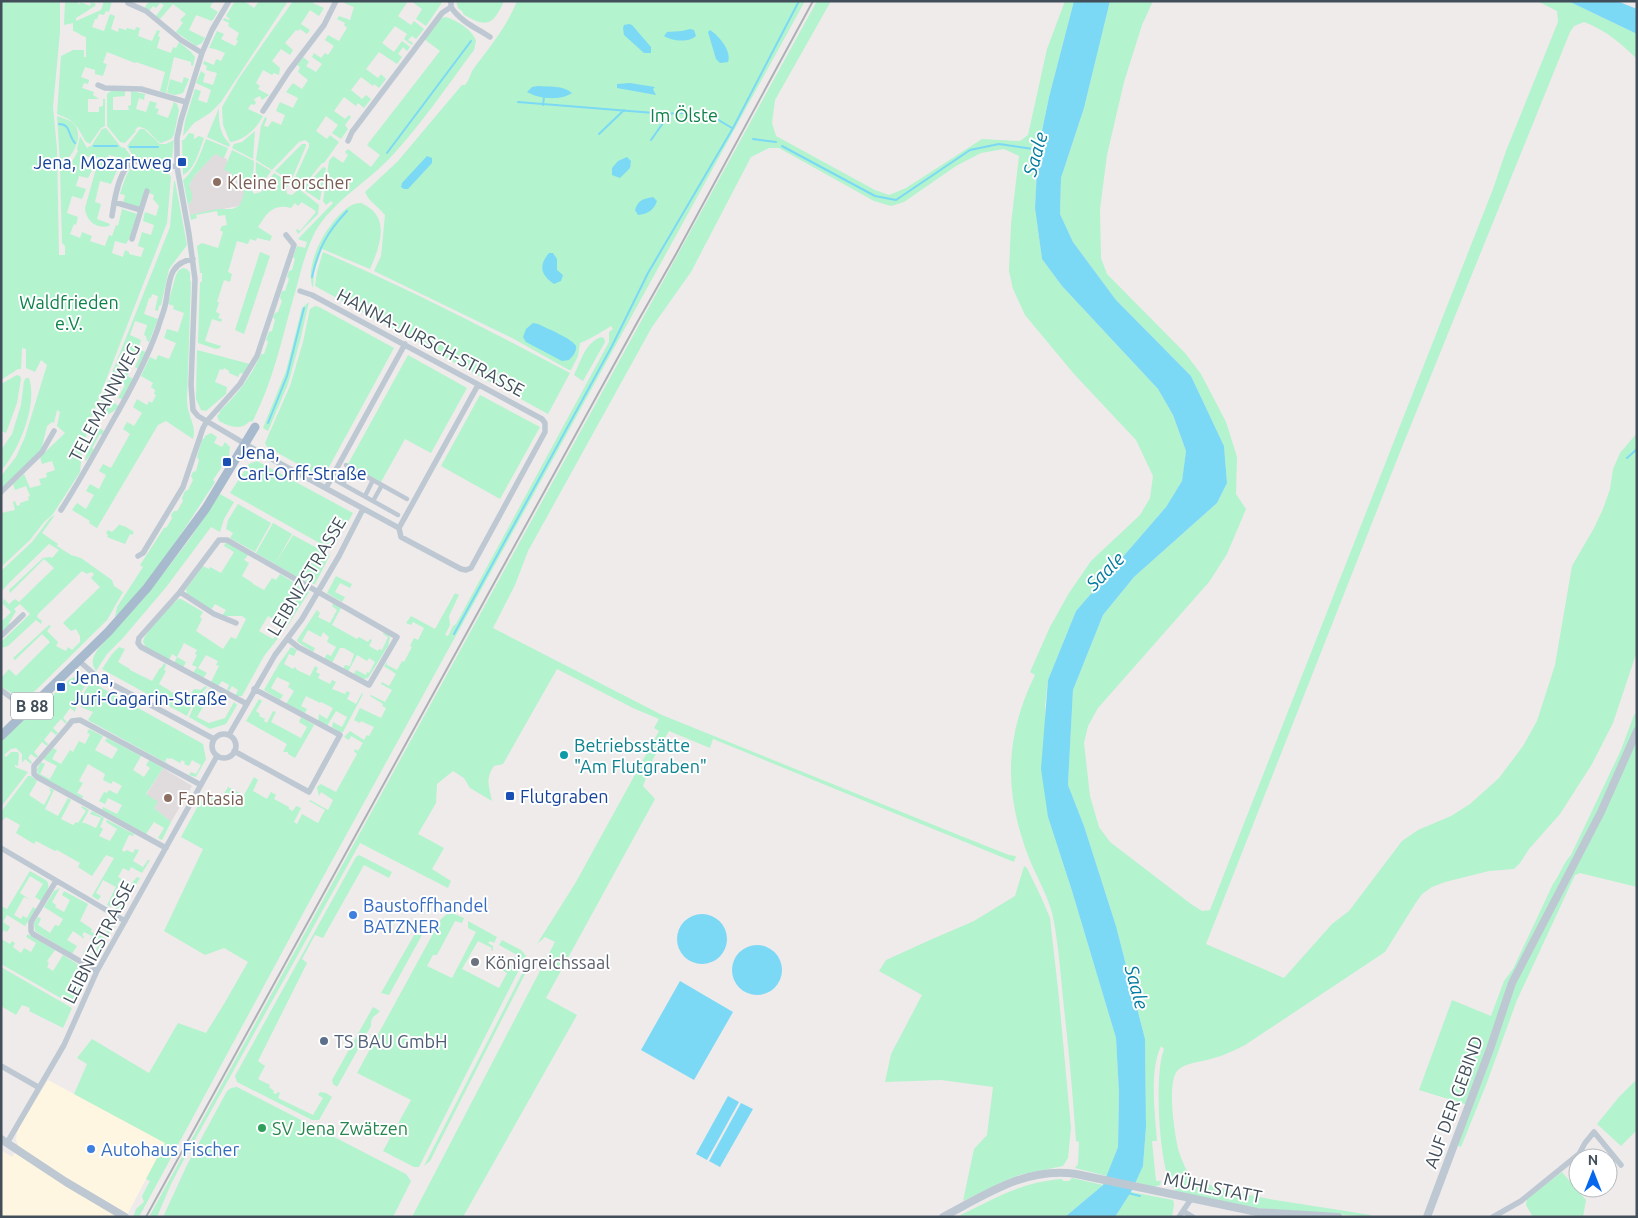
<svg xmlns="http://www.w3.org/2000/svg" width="1638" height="1218" font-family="Ubuntu,sans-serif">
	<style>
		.commercial { fill: #fef6e0 }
		.education { fill: #e0dcdd }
		.green { fill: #b3f3cd }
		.water { fill: #7bd9f5 }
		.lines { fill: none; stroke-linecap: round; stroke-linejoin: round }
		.stream { stroke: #7bd9f5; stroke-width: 2 }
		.pedestrian { stroke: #bdc8d3; stroke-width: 4.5 }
		.minor { stroke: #bdc8d3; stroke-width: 5.5 }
		.tertiary { stroke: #bdc8d3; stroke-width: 8 }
		.primary { stroke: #a7bace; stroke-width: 9 }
		.rail { stroke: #adb1b7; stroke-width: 2 }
		.transit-dot { fill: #1a4fb4; stroke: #fff; stroke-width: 2 }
		.education-dot { fill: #8d6e63; stroke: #fff; stroke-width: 2 }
		.culture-dot { fill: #0f9aa8; stroke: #fff; stroke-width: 2 }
		.shop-dot { fill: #3f7fe0; stroke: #fff; stroke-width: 2 }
		.worship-dot { fill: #6b7280; stroke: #fff; stroke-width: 2 }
		.service-dot { fill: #5c6f8a; stroke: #fff; stroke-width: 2 }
		.leisure-dot { fill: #2e9e5b; stroke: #fff; stroke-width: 2 }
		.labels { text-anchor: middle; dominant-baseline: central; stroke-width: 4; stroke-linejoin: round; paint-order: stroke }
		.shield { fill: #fff; stroke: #7b848c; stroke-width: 1 }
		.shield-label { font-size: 16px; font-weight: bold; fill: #424f5b }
		.park-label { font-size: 18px; fill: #0d824a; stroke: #fff }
		.transit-label { font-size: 18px; fill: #164399; stroke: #fff; text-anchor: start }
		.education-label { font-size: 18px; fill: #785e54; stroke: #fff; text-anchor: start }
		.street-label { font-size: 18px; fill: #424f5b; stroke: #fff }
		.culture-label { font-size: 18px; fill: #0d838f; stroke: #fff; text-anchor: start }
		.shop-label { font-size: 18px; fill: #366cbe; stroke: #fff; text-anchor: start }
		.worship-label { font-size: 18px; fill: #5b616d; stroke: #fff; text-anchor: start }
		.service-label { font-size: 18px; fill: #4e5e75; stroke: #fff; text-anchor: start }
		.leisure-label { font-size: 18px; fill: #27864d; stroke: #fff; text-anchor: start }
		.water-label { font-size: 19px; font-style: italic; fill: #027ca0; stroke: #fff }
	</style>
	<rect width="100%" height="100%" fill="#efebeb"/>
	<path class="commercial" d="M48,1080L165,1143L126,1217H1V1150L12,1157L19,1147L16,1140L17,1132L22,1122Z"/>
	<path class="education" d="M215,154L227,159V162L242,177L244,186L245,197L239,206L190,215L188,205L191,202L189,186L194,176Z
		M163,768L192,786L171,822L154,808L157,802L146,795Z"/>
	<path class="green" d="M1,1H60V32L53,107L57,149L59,255H65V246L62,243L60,169L66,164L69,167L78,151L77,149L80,136L87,148L92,145L102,129L106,128L121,147L125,148L133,159L126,163L120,161L121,158L109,155L106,164L118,168L111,184L100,181L95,202L101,204L97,219L110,224L109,226C96,229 86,221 85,208L99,158L97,157L96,159L86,156L83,167L92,170L88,178L79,176L76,186L86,189L82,199L72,196L67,213L78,217L76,225L74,224L70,234L80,238L82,232L92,236L90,241L105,246L109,235L112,236L116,225L118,226L122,209L137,214L134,231L126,244L115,241L112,253L123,257L125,250L129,252V254L141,257L144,248L138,246L142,232L151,235L154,225L143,221L145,212L156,216L159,206L153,199L154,195L149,193L150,190L147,189L140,207L123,203L125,195L120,194C131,159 132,164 166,170L171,177L167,223L90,421L82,452L80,472L53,514L44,522L30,540L1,567V513L15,510L13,502L15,501L17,506L20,505V503L29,500L28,497L30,496L26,486L15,490L13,484L24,474L30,488L41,485L39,479L47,477L46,473L55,470L52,461L42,464L40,457L65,433L57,426L60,412L57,410L54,423L52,422L47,426L41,451L1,489V476L16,457L25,437L47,365L41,360L35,372L26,368V349L22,348L21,369H18L1,380Z
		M65,1H79L78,5L81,2L90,6L91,2L96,4L95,6L76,18V21L101,10L104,1H112L109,12L106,11L104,15L99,14L97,19H95L92,27L104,31L110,14L115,16L111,29L118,32L119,28L126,30L127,28L135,30L136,27L140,28L138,36L152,41L157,30L160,31L158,36L160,37L157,48L171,53L173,47L176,48L179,42L191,52L195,57L193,66L191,65V62L174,57L166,93L160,91L165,72L136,62L135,63L107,52L103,63L107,64L103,76L95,74V70L85,67L81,77L89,80L88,84L84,83L82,88L94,92L93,95L99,99H88V112H99V107L103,106V99H105V126L101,128L90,144L86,142C76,125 77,122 57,114L61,56L73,50H84V57H86V37C81,36 78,32 73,31V23L64,25Z
		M149,1H212L213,2L210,7L218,12L212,21L196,15L189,30L205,38L202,43L196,46L176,32L183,23L180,20L186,14L173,4L160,19L156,16L164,5L160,3L156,8L153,6L149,11L145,7Z
		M235,1H244L254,8L259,1H288L221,102L210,113L194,123L183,136L185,121L195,89L201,91L198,100L207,103L211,90L196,83L201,71L205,74L203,82L213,85L217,73L206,70L207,66L203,64L204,61L214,65L216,59L221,61L225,53L215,49L209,48L217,31L224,34L221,39L235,46L238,41L236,40L239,33L228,26L229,23L223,20L224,18L229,20L230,19L226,16Z
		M293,1H314L313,3L324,8L319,16L310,10L301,24L310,30L307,34L300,29L298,31L296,30L285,43L293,50L290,55L281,49L272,61L280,68L279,75L274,73L272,75L263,70L256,83L260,86L258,89L269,95L262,100L260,96L254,99L256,103L254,105L251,104L248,109L263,116C257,128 244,141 230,142L223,125L222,107L239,78Z
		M345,1H408L398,16L411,25L414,21L424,29L416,39L412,36L408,40L413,43L412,45L404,39L407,34L395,26L382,43L394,52L402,41L410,47L407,51L403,47L398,54L402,57L397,64L379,52L366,69L378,78L381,74L386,79L379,88L374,84L373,86L361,77L351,90L362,99L366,95L371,99L364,108L358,103L356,106L344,97L334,111L345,119L349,115L351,117L345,125L348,129L341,139L332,133L338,125L326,116L316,131L327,139L330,135L339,142L324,163H322L309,179L298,186L293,182L309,147V143L305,140L299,142L272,170L256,160L261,126L265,117L267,118L264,126L268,127L272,121L281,125L285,115L276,111L280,102L293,108L298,98L286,92L293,83L302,89L308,80L298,72L300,67L297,65L303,57L309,62L306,66L316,72L322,64L312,57L314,53L321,58L325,53L328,55L334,46L325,40L328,35L339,41L347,28L344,25L345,23L337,19L339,16L350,20L354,7L344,3Z
		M411,1H443L426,26L416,19L422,9Z
		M456,1H504C493,26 486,28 463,14V12L458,8Z
		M517,1H805L306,908L139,1217H133L136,1209L144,1202L142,1196L150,1181L146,1179L165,1143L74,1094L87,1064L77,1058L92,1039L149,1073L178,1023L206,1033L224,1004L248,962L224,948L205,955L164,931L203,849L181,837L205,793L220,801L228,787L244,795L254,777L258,780L253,791L267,799L271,792L276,795L274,799L289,807V809L293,811L296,806L301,808L294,822L297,824L302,814L318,823L325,810L309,801L310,800L328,810L333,800L321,792L319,796L317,787L321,784L336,792L357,754L354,751L355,749L358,751L363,743L351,736L349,740L344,737L350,731L364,740L367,735L369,736L374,727L361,721L360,723L354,720L360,708L381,718L386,708L382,706L383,704L370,696L371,695L385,702L392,690L381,684L382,682L389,686L396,674L384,666L387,662V665L397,670L402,661L404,662L412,647L410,646L414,638L418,640L424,628L413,622L411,625L406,623L411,616L435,629L455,593L459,595L449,616L450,625L445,635L448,636L453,626L456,624L609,342V332L613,329L611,326C605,330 587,341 580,343L578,356L571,370H569L514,339L374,271L381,256L385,215C379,207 369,202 365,192L398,161L462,85H465C470,79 470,74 474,68C490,47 507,26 517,1Z
		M817,1H831L775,100L772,123L776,136L875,190L889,195L906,188L982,139L1020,141L1028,135L1047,49L1065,1H1074L1049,97L1038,150L1035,208L1042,259L1062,286L1158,389L1173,415L1186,451L1182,481L1166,507L1076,611L1048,680L1045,706L1048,817L1072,891L1116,1038L1119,1093L1118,1147L1107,1176L1075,1168L1078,1164L1079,1142L1076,1141C1073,1097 1069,1052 1064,1008C1061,979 1059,950 1054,922C1051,901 1037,878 1029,858C1004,793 1004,738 1035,675L1030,672L1050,627L1069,593L1091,561L1140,515L1150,498L1153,476L1136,440L1074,374L1025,315L1013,289L1009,271L1011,224L1019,156L1004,149L981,153L956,166L904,202L891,206L874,201L779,148H769L751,157L691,272L652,327L528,551L515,585L493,628L662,715L961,836L1009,855L1016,856L1014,862L713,739L710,748L669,731L653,759L643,786L655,799L546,998L577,1015L463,1217H412L555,942L545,937L537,944L576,882L659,731L654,728L659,719L633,708L557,669L503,764L494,766C485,779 489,786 492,801L470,788L464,778L453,771L437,784L436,803L418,834L444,848L432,869L451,881L448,888L360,843L182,1163L171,1184L157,1217H149Z
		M1110,1H1153L1142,25L1124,82L1107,155L1100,209L1101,258L1107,274L1185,353L1201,374L1226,422L1237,457L1236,494L1246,509L1227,554L1209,582L1098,708L1088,726L1084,743L1090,796L1099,827L1110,842L1191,904L1202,911L1210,910L1493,189L1506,151L1558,22L1557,11L1537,1H1568L1637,34V59C1622,44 1604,29 1584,22L1574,26L1570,32L1398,457L1206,944L1284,978L1332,924L1349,911L1402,841L1418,830L1451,816L1470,804L1499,778L1523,746L1537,721L1555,665L1572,566L1594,528L1603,509L1610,489L1613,469L1620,453L1637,433V651L1613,723L1592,764L1560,814L1529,849L1520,863L1514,869L1489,871L1445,882L1432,887L1422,894L1415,904L1385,952L1245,1045C1235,1050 1225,1055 1214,1058C1202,1062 1187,1062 1178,1070C1166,1081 1175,1138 1179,1152C1182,1162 1187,1171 1192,1180L1239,1193L1275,1200L1371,1215V1217L1256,1208L1177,1192C1174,1189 1172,1187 1170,1183C1159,1158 1154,1074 1164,1049L1161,1046C1149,1072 1155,1112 1157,1141H1152L1156,1181H1161L1160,1185L1154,1187L1135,1182L1143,1166L1146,1127L1145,1039L1116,926L1084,826L1068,785L1073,690L1103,615L1134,577L1217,503L1227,483L1224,446L1191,376L1116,300L1073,242L1060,214L1061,178L1084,108Z
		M446,17C456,20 473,30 476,41L474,50C447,86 421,125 390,158C366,183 333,201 315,232C306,250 301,270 296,289C283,333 274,381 252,422L250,421C241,431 230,427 219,421L217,416L220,413L219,412C237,395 251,377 261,354H264L268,342L266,340L269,332L272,331L275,320L273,317L275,313L278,312L282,301L280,298L282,291H285L289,279L287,277L289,271L292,270L295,259L293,257L297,246L305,248L307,242L298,239L333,203L331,201L326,205L323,201L329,161L333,156L343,163L348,155L345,152L348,149L371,167L380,155L367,145L440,51L424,39L441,18Z
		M184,77L189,79L183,93L175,95L167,93L170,79L182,83Z
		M111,91H125V96L113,97V110H129L128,106L131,105V91L145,94L144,100L139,98L136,109L146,112L150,101L157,103L155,108L159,109L157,114L168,118L174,102L177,104L179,110L174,135L171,139L161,143C152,138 149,127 138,127L135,130L136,131L125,143L120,142L107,126V94Z
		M219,108C218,120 220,136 230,144L229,147L207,137Z
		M57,116C63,118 71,120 75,125C84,138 72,157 62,164H60Z
		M140,129H144L160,144H166L174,140L172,159L166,163L161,162L160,160L145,157L142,159H135L127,146Z
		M255,131L253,159L232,148L234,144L242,142Z
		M189,133L194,134V139L199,136L204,138C199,151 195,169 183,175L182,140H184Z
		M206,139L228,148L224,158L215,154L194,176L189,186C192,193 195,199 188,205L183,180C196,169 200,154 206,139Z
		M302,144H306V146L291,181L275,171Z
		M232,150L254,161L252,191L254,194L261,192L274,173L290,183L286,188L287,194L292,195L299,189L319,205L318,214L298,234L296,230L297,229L300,231L316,212C312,207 306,206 302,202L298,206L295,203L291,208C273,203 267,213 258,227L272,236L270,241L257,238L256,241L250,239L248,244L237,241L228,272L232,274L230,282L224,280L217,302H219L216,312L220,314L218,318L222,319L221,322L212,319L205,341L221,346L220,348L216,349L198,343L200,282H202V273H200L197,246L202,243L218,248L223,232L220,230L222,226L227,225L225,215L218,216L217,211L196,215L197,218L191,220L190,215L217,209H232L239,206C245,196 245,189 242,178L236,180L231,178L232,173L224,170Z
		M256,162L271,171L257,191L255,188Z
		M323,167L326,168L320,200H319L301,188L311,180Z
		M174,181H175L187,245L169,269L161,305L159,306L158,311L155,310L158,296L152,294L151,298H149L144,314L158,319L149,342L147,341L146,336L144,335L147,325L135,321L130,335L141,340L138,349L146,352L138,369L135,367L140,356L129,351L121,367L129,372L127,376L134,379L122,399L118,398L125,385L115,380L108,392L110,393L107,399L119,406C113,415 96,417 98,427L104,431L102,435L100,434L92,448L94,450L86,461L85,460L93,423L108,383L170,227Z
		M361,203C365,205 371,208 374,212C388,227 377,253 370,269L322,249L314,272L313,288C303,264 329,219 350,206C353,204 357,203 361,203Z
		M260,252L270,256L244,334L235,330Z
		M323,252C407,288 489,330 570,373L548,414L315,286L317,272Z
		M183,268L187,269L190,273V281H191L187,400C187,416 197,425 193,439L166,421L158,425L97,528L89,523L90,521L72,510L77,503L86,509L94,495L86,491L90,484L99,489L106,475L99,471L103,464L111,468L130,434L123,429L127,422L134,426L142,413L133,407L137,399L147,405L149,401L152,403L156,395L154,394L155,390L151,387L153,383L141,376L150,357L156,360L158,355L169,359L176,343L164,338L167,329L178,332L184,313L173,309L174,306L168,304L176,275L179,270Z
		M309,302L300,341L288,384L268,431L263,428L286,371L302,308Z
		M315,306L319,307L394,348L323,478L267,447L265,443L290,386L303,342L310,309Z
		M601,337L604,338L605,342L583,381L574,375C581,361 585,343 601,337Z
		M197,350L250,364L244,374L240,373L238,377L229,373V371L224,368L223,370L220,369L215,382L227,387L226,394L206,411L201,410L196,399Z
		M408,355L467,388L431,453L405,439L381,482L348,464Z
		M17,375L20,376L21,379L17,403L6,433L1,431V384Z
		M26,378H29C38,405 19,450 1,471V450L12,434L21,405L24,381Z
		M480,395L540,427L500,499L441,466Z
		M211,433L217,437L214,443L222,447L225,442L230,447L229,456L213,480L215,482C184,529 155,578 115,617L117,607L143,567L140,565L164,528L167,527L172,518L171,515L174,511H177L183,501L182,498L185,491L188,490L193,480L191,476L193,472L196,471L199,460L197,457L202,439H204L205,436Z
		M257,461L353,513L332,550L230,493L249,464Z
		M220,494L234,502L224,519L220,532L211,527L167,586L123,638L107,654L96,671C90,662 93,657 98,649L146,596L189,540Z
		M238,504L271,523L255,552L230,538L233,533L226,529L228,520Z
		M55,515L42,533L58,544L57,546L71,555L81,558L112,580L114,586L123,592L107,620L35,691L27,695L16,693L14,695L1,686V675L3,676L9,669L16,676L50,642L42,634L15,660L13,658L49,625L51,626L47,631L58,642L56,646L66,651L68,647L72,650L80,642V636L76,629L71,631L63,623L100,587L91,578L94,574L91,572L87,574L82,571L38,614L37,617L42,621L41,624L36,620L8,646L1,648L2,641L30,614L20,604L14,609L16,611L9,623L10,625L1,633V622L11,612L3,604L1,605L4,599L9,604L15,599L19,602L54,568L44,559L10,593L9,590L43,558L50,557L52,558L59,550L49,544L8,584L1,592V571L32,542L50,518Z
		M273,523L292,534L275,564L256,553Z
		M118,524L126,527L134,532L132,535L130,534L125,544L107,537L108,535L106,533L108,530L112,532L119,525Z
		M293,535L330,555L315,584L306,582L275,564Z
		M226,542L248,555L244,560L249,563L242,576L253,583V584L264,590L272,578L276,580L280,574L309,592L284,631L280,628L282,624L268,616L259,631L273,639L276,635L279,637L264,656L242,696H235L238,690L232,686L229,691L227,690L229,685L222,681L218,686L211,682L219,666L216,665L218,661L206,655L198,668L207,673L203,678L193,673L197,667L192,665L197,655L195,654L197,650L184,643L177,657L186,662L183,668L174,663L177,657L172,654L169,660L146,647L143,642C145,631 169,608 178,599H181L203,612L200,617L202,619L196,631L223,649L231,637L236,639L246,619L242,616H222L226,610L215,604L211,610L187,594L186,589L203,566L209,569L210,567L221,573L234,552L224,546Z
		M336,576L352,584L350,588L340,583L335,592L345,597L342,602L327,593Z
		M333,603L341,608L332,625L357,639L359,637L368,642L370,639L372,640L369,646L378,651L379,649L382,650L388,637L383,634L384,631L390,637L388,646L368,678L363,679L354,674L356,670L366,675L367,672L369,673L375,662L369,658L367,661L357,655L348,672L343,669L345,665L350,666L354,654L344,648H340L332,663L324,659L327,654L331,656L336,647L327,642L329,637L323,632L321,637L308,630L302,641L315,648L313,652L298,642L297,640L317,610L320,613L318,617L330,623L337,610L332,606Z
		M119,647L125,649L118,662L130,669V670L152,681L160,668H161L164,663L166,665L164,670L166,671L159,684L186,701L194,689L201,690L205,686L207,687L193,703L187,716L102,669L112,654Z
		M291,647L297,650L294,656L289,654L284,664L293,669L295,667L297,670L310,676L315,666L318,668L316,672L320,674L318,678L330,684L332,680L336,682L332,689L345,694L347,691L350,693L347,699L356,704L362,693L363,694L343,732H339L332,727L333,722L342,727L347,717L336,711L327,726L318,721L319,714L327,719L333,708L321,702L320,703L306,696L301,706L307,709L304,714L286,704L294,691L288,687L290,683L277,677L271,688L283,695L280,700L264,690L279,664Z
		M77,676L90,679L81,692L78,699L75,712L70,708L63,718L67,722L66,724L61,719L53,728L58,733L56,735L51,731L44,740L48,744L47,746L42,742L34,752L38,756L36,758L31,754L28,758L32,762L31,764L25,759L22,763V754L16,748L11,749L4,755L6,757L11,752H18L19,755L18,766L15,765V767L28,772L1,807V742L50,694L52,696L70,679Z
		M91,682L203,744L206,759L196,777L189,775L191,772L196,774L201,765L192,760L189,766L184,764L185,762L182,760L180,763L171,758L170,759L167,758L165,761L168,764L88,720L93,712L81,707C81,697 85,690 91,682Z
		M210,688L212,690L204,698L207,700L197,717L209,723L225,718L234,702L237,705L226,724L210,729L189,717L195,704Z
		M259,699L262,701L256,711L260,714L259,716L265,719L264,721L267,723L273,711L276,712L271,722L301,738L307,727L299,722L301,717L314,725L295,758L288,754V752H283L287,744L246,721Z
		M1637,712V887L1580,873L1575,875L1517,1000L1486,1085L1461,1147L1456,1145L1471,1106L1419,1090L1452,1000L1491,1016L1504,981L1513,969L1553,884C1560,875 1563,863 1571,855L1621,750L1634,715Z
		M89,729L103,736L95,750L112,759L118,749L105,741L107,738L141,756L133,770L144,777L150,768L146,765L149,760L163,768L146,794L158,802L154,808L171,822L162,840L158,838L164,828L154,822L146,834L102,810L103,807L117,814L122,805L108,798L105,804L99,801L104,792L107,793L109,790L117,794L122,786L113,781L111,784L103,780L105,774L88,764L79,781L83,783L77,793L83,796L82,799L38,775L37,769L41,762L45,764L40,774L50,779L57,766L43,759L53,748L57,750L52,759L61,764L70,750L73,752L79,741L85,744L90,734L87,733Z
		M28,776H31L37,781L29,795L44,805L51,792L49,788L54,790L45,809L58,816L68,798L71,800L61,819L73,825L76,822L78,823L86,811L81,807L82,806L89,810L82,823H85L96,828L101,818L90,814L92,811L104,818L100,827L103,829L99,836L110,841L117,829L106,822L107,820L134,834L133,836L129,835L122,850L124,852L127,850L133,853L135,849L139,850L133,861L143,867L148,860H150L142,873L131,867L129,871L123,868L118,877L131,884L137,877L140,878L134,888L120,881L117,885L119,886L114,897L121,901L122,898L125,899L127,895L129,896L121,911L107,905L116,887L103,880L96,893L101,896L98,900L92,896L114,858L106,855L92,876L78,867L80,863L57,850L55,851L36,841L34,844L16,833L20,825L6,817L1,822V812Z
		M359,855L392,872L389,878L364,865L323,938L315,935L302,959L307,963L258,1061L265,1066L258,1079L270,1085L269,1087L274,1091L273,1093L276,1094L278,1092L280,1093L278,1098L313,1115L323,1098L318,1095L320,1092L326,1093L332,1097L319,1120H312L237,1082L235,1076L356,857Z
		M1024,866L1027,868L1042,899L1050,918L1059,998L1071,1128L1068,1158L1063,1166L1019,1175L1002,1182L963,1201L974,1149L987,1135L993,1087L941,1080L885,1082L891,1054L922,995L879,971L886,960L930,940L974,921L1015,896Z
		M30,871L47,881C51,888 45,894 41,901L35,897L43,884L30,876L20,893L29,899L24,897L14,915L21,919L23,916L27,918L33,907L36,909L25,926L7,915L3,922L10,927L7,932L4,930L1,935V906L7,909Z
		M60,888L52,902L56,905L55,907L64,912L70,900L62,895L64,891L88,904L80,921L92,929L91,932L100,936L103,931L106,933L111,924L109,917L114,920V924L92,963L83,959V954L86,948L88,949L86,953L91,956L93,952H95L99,944L90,939L92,936L84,932L82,935L84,936L83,939L82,937L73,931L67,940L77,946L72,954L35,931L34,923L38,917L41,919L38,925L50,933L55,925L59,926L63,919L44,907L54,891Z
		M447,914H454L464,918L462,923L455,921L437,955H433L427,966L452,978L476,932L468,928V921L497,937L494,943L490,941L488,943L493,946V951L491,950L492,948L478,941L462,969L499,988L507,973L493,965L495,962L509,970L517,955L499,945L502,940L521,950L526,956L419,1167H414L383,1151L411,1100L357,1073L441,919Z
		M417,930L422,935L389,995L381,993Z
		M28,934L55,950L47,961L49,963L47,967L53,971L63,955L88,971L73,1005L1,964V939L10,944L12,941L15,943L13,947L21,953L24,948L31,952L36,943L26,937Z
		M528,962L527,970L430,1161L424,1166Z
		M1,967L72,1008L63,1028L29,1011L30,1008L22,1005L16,1015L1,1006Z
		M373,1007L380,1011C375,1017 371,1015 371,1026L337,1087L333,1084L332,1080Z
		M1637,1079V1130L1621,1146L1597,1124L1619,1097Z
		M237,1087L406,1174L411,1181L393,1217H163L187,1165L227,1091L231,1088Z
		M1562,1172L1586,1200L1583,1217H1533L1526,1205L1527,1198Z
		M1072,1178L1103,1185L1065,1217H957C993,1199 1021,1182 1062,1179L1063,1181H1069Z
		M1131,1192L1173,1200L1174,1204L1172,1217H1115Z"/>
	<path class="water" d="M1074,1H1110L1084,108L1061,178L1060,214L1073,242L1116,300L1191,376L1224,446L1227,483L1217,503L1134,577L1103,615L1073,690L1068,785L1084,826L1116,926L1145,1039L1146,1127L1143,1166L1131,1192L1115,1217H1065L1103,1185L1118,1147L1119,1093L1116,1038L1072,891L1048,817L1041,769L1048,680L1076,611L1166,507L1182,481L1186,451L1173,415L1158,389L1062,286L1042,259L1035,208L1038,150L1049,97Z
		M1568,1H1617L1637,9V34Z
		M629,24L632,25L651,47V53H644L624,35L623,28L624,25Z
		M690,29L694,30L696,36C689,43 671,41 664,36L667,32L682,31Z
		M710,30C719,36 732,51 728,62L720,63L716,59L708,32Z
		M630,83L655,87L653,89L656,95L617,88V84Z
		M538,86C549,87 563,85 572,93C560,101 539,99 527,92L532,87Z
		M427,156L432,158V163L408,189H404L401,187L402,183Z
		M627,157L631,161L630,168L620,178L612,175V168L618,161Z
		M653,197L657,201C654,210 648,214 638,215L635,210C638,200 643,199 653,197Z
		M549,253H553L557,259V270L563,275L561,281L554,284C541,275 538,266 549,253Z
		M533,323L538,324C546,328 573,339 576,346C577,352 572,357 569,360L562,361L526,342L523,337L526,329Z
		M677 939a25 25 0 1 1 50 0a25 25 0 1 1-50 0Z
		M732 970a25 25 0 1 1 50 0a25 25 0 1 1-50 0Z
		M680,981L733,1012L694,1080L641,1050Z
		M728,1096L739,1102L707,1160L696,1154Z
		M741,1103L753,1109L720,1167L709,1161Z"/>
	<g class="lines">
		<path class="stream" d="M518,102L654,113
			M543,105L544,97
			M664,114L701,112L710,115L732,128
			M59,124C71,124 68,136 75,143
			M599,134L624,110
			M753,139L776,142
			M651,140L668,116
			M94,146H117
			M782,146L875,196L896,200L970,150L999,144L1040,150
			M130,147H158
			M387,153L471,41
			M312,277C318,249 327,232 347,211
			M268,423L287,376L304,308
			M1627,458L1637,449
			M454,634L612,346L648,273L733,128L799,1
			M1128,1193L1140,1196"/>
		<path class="pedestrian" d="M346,465L407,499
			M337,481L398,515
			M343,484L351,468
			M365,496L373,480
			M373,501L382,485"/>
		<path class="minor" d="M229,1L212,30L202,53L181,120L177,138V167L189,234L195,279L191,385L193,410L198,416L259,452L399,528
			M451,1V7C460,21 476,28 490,37
			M128,3L146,11L181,40L202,53
			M98,85L105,88L141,89L186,102
			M263,111L289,71L324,25L336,1
			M348,141L352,132L442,13L451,7
			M114,202L141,210L132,239
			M141,210L147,191
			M112,216C114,202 119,163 137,161C150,160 165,165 177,167
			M300,291L312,295L542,419L545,423V432L471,568L466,570L461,569L401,537L399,528
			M326,488L405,344
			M1,492L42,452L54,431
			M61,510C79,482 95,453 111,424C129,393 146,362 158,328C160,321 163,314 165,306C170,286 166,263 193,259
			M399,528L478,385
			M138,556L143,553L183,487L203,428L207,421L240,384L257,356L294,245L286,235
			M180,592L214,614L236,623
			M1,636L23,615
			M78,660L95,675L214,739
			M1,690L28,710
			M247,704L141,647L138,643L139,638L180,592L219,540H227L397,637L369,685L298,647L288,639
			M212 746a12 12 0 1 1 24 0a12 12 0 1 1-24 0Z
			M229,735L275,655L302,619L339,556L363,509
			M234,751L309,792L340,735L254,689
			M1,848L125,921
			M166,848L37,777L34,774V766L69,725L72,721L80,720L201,785
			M56,881L31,922V931L33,934L97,971
			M1,1066L38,1087
			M7,1143L64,1045L97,971L217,756
			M1183,1211L1193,1217
			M1179,1217L1191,1199
			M1493,1217L1521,1201L1579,1154L1585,1143L1594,1132L1621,1165"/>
		<path class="tertiary" d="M1,1139L66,1182L125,1217
			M943,1217C985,1195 1027,1166 1076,1174L1257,1212L1338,1217
			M1427,1217L1490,1049L1512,983L1601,812L1637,731"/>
		<path class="primary" d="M1,736L108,632L147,588L206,508L255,427"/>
		<path class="rail" d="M146,1217L638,321L676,254L813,1"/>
	</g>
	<g class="transit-dot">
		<rect x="177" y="157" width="10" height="10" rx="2.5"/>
		<rect x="222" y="457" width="10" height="10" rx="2.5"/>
		<rect x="56" y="682" width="10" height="10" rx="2.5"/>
		<rect x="505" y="791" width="10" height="10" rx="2.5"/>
	</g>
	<g class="education-dot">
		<circle cx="217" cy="182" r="5"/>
		<circle cx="168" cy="798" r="5"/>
	</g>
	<circle class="culture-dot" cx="564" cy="755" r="5"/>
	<g class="shop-dot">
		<circle cx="353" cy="915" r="5"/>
		<circle cx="91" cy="1149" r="5"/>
	</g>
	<circle class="worship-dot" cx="475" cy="962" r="5"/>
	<circle class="service-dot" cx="324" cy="1041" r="5"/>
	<circle class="leisure-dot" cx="262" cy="1128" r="5"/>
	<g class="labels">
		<rect class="shield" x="11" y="692.5" width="42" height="27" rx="4"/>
		<g class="shield-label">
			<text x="32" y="706">B 88</text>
		</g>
		<g class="park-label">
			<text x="684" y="115">Im Ölste</text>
			<text x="69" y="302">Waldfrieden<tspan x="69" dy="21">e.V.</tspan></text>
		</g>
		<g class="transit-label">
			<text x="172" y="162" text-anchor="end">Jena, Mozartweg</text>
			<text x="237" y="452">Jena,<tspan x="237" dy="21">Carl-Orff-Straße</tspan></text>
			<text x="71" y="677">Jena,<tspan x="71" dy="21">Juri-Gagarin-Straße</tspan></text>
			<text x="520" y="796">Flutgraben</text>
		</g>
		<g class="education-label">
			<text x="227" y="182">Kleine Forscher</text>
			<text x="178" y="798">Fantasia</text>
		</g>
		<g class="street-label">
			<text transform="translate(431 342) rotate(28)">HANNA-JURSCH-STRASSE</text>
			<text transform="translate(104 402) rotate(-62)">TELEMANNWEG</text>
			<text transform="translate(306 576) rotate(-59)">LEIBNIZSTRASSE</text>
			<text transform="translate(98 942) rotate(-63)">LEIBNIZSTRASSE</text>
			<text transform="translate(1453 1102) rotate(-70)">AUF DER GEBIND</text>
			<text transform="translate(1213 1187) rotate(11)">MÜHLSTATT</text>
		</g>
		<g class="culture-label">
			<text x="574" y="745">Betriebsstätte<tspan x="574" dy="21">"Am Flutgraben"</tspan></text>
		</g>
		<g class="shop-label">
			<text x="363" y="905">Baustoffhandel<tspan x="363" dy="21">BATZNER</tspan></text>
			<text x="101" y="1149">Autohaus Fischer</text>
		</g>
		<g class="worship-label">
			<text x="485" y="962">Königreichssaal</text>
		</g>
		<g class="service-label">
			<text x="334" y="1041">TS BAU GmbH</text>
		</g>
		<g class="leisure-label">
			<text x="272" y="1128">SV Jena Zwätzen</text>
		</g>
		<g class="water-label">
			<text transform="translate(1035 154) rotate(-74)">Saale</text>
			<text transform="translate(1105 571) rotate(-45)">Saale</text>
			<text transform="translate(1137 987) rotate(75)">Saale</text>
		</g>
	</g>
	<rect width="1638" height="1218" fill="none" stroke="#424f5b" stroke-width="5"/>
	<g transform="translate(1593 1173)"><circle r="24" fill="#ffffff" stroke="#b3b9bd"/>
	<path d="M0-4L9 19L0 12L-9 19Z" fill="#0667ee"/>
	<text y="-8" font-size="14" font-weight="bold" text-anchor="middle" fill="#424f5b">N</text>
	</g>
</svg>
